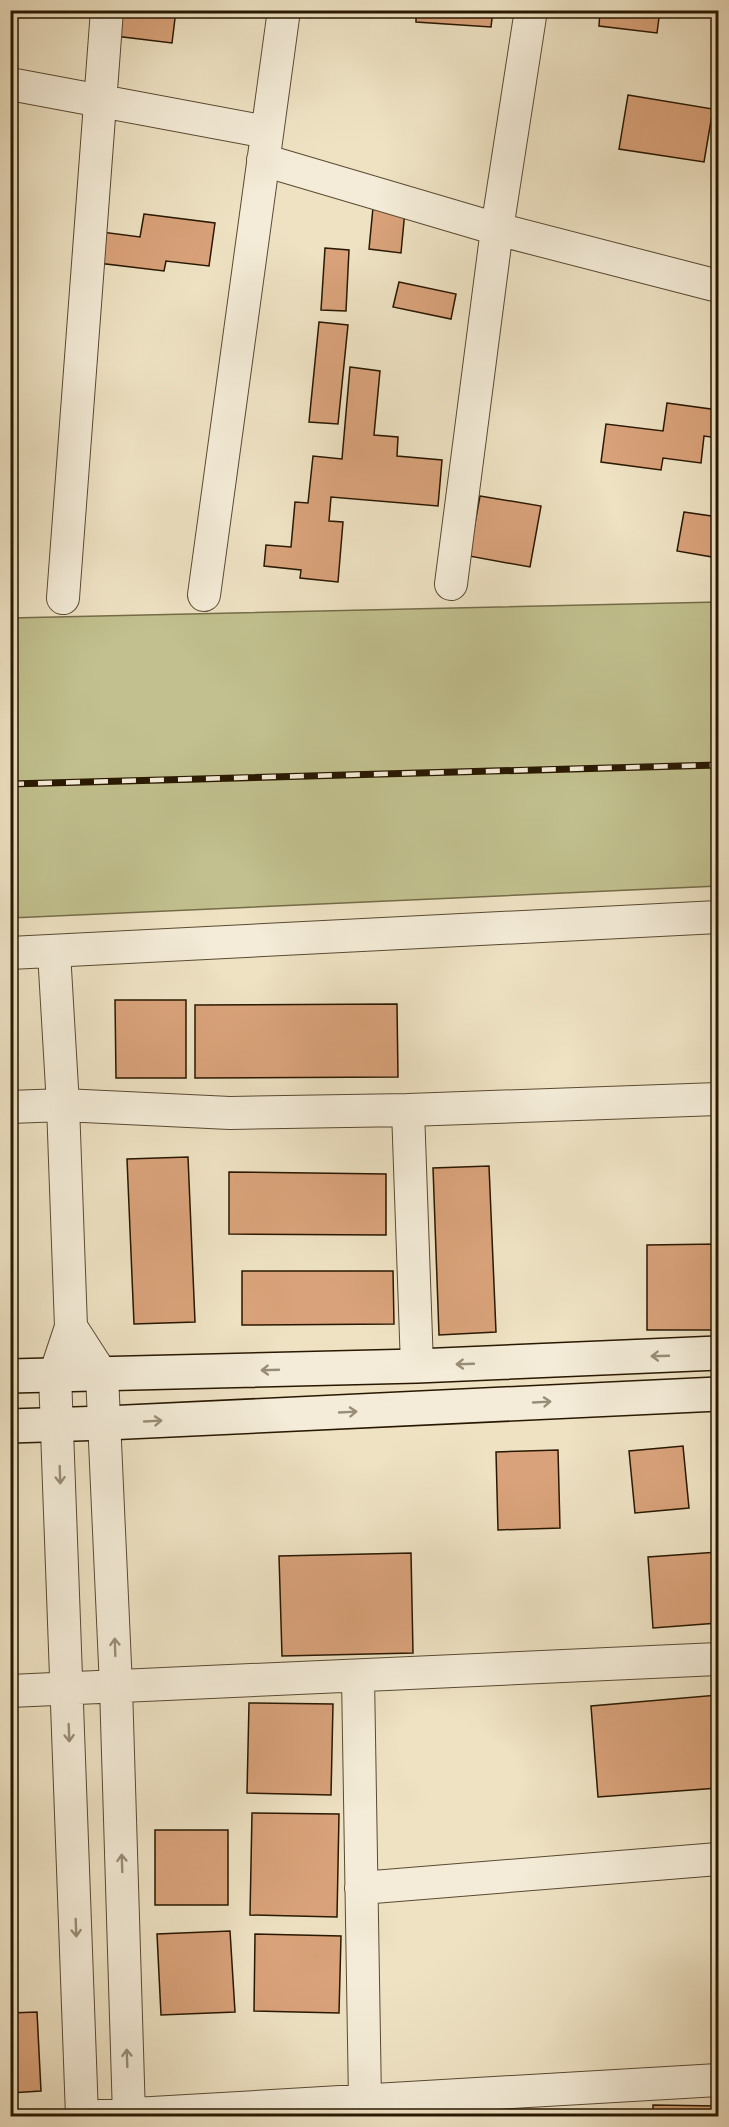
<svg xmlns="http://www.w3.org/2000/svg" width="729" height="2127" font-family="'Libre Caslon Text',serif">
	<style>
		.green { fill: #c1c08e; stroke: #756c48; stroke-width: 1.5 }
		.building { fill: #d9a27a; stroke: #291801; stroke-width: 1.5 }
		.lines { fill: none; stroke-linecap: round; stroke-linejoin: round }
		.street-casing { stroke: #5a4a32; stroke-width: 34 }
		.secondary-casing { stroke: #291801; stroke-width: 36 }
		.street { stroke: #f4ecd8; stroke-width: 32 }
		.secondary { stroke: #f4ecd8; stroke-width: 33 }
		.rail-casing { stroke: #291801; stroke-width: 7 }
		.rail { stroke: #f4ecd8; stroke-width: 4.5; stroke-dasharray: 14; stroke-linecap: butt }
		.oneway { stroke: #998d77 }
	</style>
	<rect width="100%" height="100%" fill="#eee2c3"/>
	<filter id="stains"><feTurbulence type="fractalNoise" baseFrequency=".00333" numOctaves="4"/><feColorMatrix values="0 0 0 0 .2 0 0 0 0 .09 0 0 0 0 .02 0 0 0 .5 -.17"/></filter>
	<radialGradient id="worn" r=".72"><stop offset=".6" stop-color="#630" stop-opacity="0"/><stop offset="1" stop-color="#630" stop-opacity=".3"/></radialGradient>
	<path class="green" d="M718,602V886L11,918V618Z"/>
	<path class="building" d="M119,10H176L172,43L115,36Z
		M416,10H493L491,27L416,22Z
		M600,10H660L657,33L599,26Z
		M628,95L713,109L704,162L619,149Z
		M374,197L406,200L401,253L369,249Z
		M144,214L215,223L209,266L166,261L164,271L98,263L102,232L140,237Z
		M325,248L349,250L346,311L321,310Z
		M399,282L456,294L451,319L393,307Z
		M319,322L348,325L338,424L309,422Z
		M350,367L380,371L374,435L398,437L397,456L442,460L438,506L331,497L329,521L343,522L338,582L300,578L301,570L264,566L266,545L291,547L295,502L308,503L313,456L342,459Z
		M667,403L718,410V438L704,436L701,463L663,458L661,470L601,462L606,424L663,431Z
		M480,496L541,506L530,567L469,556Z
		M684,512L718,517V558L677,551Z
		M115,1000H186V1078H116Z
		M397,1004L398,1077L195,1078V1005Z
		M188,1157L195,1322L134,1324L127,1159Z
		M489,1166L496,1332L439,1335L433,1168Z
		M229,1172L386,1174V1235L229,1234Z
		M718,1244V1330H647V1245Z
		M242,1271H393L394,1324L242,1325Z
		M683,1446L689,1508L635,1513L629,1451Z
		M558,1450L560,1528L498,1530L496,1452Z
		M718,1552V1623L653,1628L648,1557Z
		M411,1553L413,1653L282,1656L279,1556Z
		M718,1695V1788L598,1797L591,1706Z
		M249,1703L333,1704L331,1795L247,1793Z
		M252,1813L339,1814L337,1917L250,1915Z
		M155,1830H228V1905H155Z
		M230,1931L235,2012L161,2015L157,1934Z
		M255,1934L341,1936L339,2013L254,2011Z
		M37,2012L41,2091L10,2093V2013Z
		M653,2105L718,2106V2116H653Z"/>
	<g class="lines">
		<g class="street-casing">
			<path id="street" d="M10,84L267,132
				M263,160L497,229L718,286
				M451,584L497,229L531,10
				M204,595L284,10
				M63,598L107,10
				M54,952L63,1105L71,1327L55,1375L82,2116
				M10,953L718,917
				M10,1107L63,1105L230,1113L408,1110L718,1099
				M408,1110L417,1366
				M71,1327L102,1375L116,1687L129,2116
				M358,1676L365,2101
				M10,1691L718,1659
				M361,1888L718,1859
				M100,2116L718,2080"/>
		</g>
		<g class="secondary-casing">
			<path id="secondary" d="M10,1376L417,1366L718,1353
				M10,1426L106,1423L718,1394"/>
		</g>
		<use href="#street" class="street"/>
		<use href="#secondary" class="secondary"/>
		<g class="rail-casing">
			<path id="rail" d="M10,784L718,765"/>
		</g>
		<use href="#rail" class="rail"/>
	</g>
	<defs><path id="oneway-shaft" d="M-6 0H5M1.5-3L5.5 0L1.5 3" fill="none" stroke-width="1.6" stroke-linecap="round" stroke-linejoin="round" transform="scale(1.5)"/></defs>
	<g class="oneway">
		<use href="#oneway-shaft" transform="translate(660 1356) rotate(178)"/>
		<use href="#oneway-shaft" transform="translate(465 1364) rotate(178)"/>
		<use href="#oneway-shaft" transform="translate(270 1370) rotate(178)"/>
		<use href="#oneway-shaft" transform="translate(542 1402) rotate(-3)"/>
		<use href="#oneway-shaft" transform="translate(348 1412) rotate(-3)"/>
		<use href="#oneway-shaft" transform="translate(153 1421) rotate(-3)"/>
		<use href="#oneway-shaft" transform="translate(60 1475) rotate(88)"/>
		<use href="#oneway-shaft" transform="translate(115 1647) rotate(-92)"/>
		<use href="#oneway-shaft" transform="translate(69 1733) rotate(88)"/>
		<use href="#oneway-shaft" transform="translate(122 1863) rotate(-92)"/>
		<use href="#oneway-shaft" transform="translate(76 1928) rotate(88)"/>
		<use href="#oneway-shaft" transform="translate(127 2058) rotate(-92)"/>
	</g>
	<rect width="729" height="2127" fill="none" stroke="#eee2c3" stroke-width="36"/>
	<rect x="12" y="12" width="705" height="2103" fill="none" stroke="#291801" stroke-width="3"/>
	<rect x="18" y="18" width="693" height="2091" fill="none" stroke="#291801" stroke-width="1.5"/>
	<rect width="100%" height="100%" filter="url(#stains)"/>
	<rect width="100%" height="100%" fill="url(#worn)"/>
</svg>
